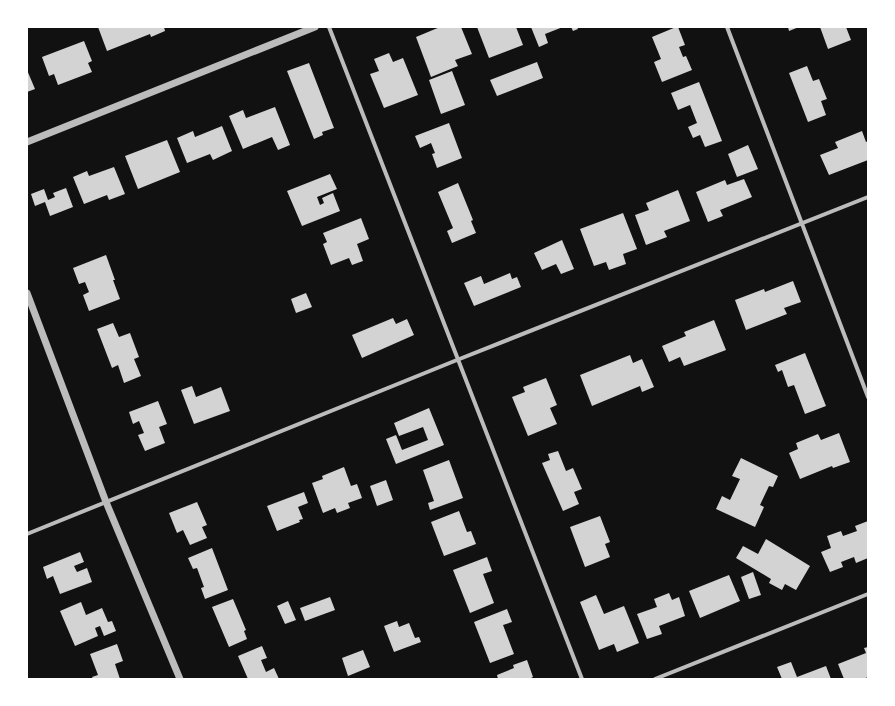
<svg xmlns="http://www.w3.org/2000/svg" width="895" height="706" font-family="'Varela Round',sans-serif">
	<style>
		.building { fill: #d3d3d3 }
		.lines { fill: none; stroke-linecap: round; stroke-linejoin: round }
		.minor { stroke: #bcbcbc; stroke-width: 4 }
		.tertiary { stroke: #bcbcbc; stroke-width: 7 }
	</style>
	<rect width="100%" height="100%" fill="#111"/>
	<path class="building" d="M98,27H164L165,31L151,37L150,34L107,51Z
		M440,27H461L472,54L455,60L458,66L431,77L416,37Z
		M477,27H516L523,45L489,58Z
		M531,27H563L545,34L548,43L539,47Z
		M571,27H577L578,29L573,31Z
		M676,27H678L685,45L679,47L683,57L686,56L692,70L662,82L654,62L661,59L652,37Z
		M788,27H799L789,31Z
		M820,27H846L851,40L828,49Z
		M84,41L92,61L88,63L92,72L58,85L54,74L49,76L42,57Z
		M389,53L393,62L403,58L418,95L384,108L370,74L379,71L374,59Z
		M537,62L543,78L497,96L490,80Z
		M309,63L334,128L322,132L323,135L314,139L287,71Z
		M807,66L813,81L819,79L827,99L821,101L826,115L808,122L789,73Z
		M27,70L35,89L27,92Z
		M452,71L465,105L441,114L429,80Z
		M699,82L722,141L705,147L700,135L693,138L688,127L697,123L690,105L678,110L671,93Z
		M275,107L290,145L278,150L272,137L243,149L229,116L243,110L246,118Z
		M449,123L462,158L437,168L432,154L435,153L431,143L420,148L415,136Z
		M222,126L232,151L213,160L210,154L187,163L177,138L193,131L195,137Z
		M862,131L866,142L868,141V160L829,175L820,155L838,148L835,142Z
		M167,140L180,172L138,189L125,156Z
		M748,145L758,169L737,177L728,154Z
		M114,167L125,194L109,200L107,195L84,204L73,177L87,171L89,176Z
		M330,174L337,189L317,197L320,205L324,203L322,198L333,193L340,211L302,226L287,191Z
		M744,179L752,197L720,210L723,216L708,222L696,192L725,180L727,185Z
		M458,183L473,220L471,221L476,233L452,243L447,231L453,228L438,192Z
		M66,188L73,207L50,216L45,202L35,206L31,194L44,189L48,200L55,197L53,193Z
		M678,190L690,221L664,231L667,237L646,245L635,215L649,210L646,203Z
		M623,213L637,249L623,254L626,264L609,270L606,262L594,266L580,229Z
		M361,218L369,239L357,244L363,261L352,265L349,258L331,265L323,244L327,242L323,233Z
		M562,240L574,269L561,274L556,264L542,270L534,253Z
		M106,255L115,280H113L120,299L89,311L83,295L89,292L85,282L79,284L73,268Z
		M510,273L512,279L517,277L521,287L474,306L464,283L481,276L484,284Z
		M793,281L801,302L784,308L787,314L746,330L735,300L764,289L765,292Z
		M306,293L312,307L296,313L291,299Z
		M393,318L396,324L407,319L414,335L362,358L352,335Z
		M714,320L726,350L684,366L680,357L669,362L662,346L686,336L684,332Z
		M113,323L119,337L130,333L139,357L134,359L141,376L124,383L118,365L112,368L97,329Z
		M805,353L826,406L805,414L794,385L788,387L782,370L778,372L775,365Z
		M630,355L633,363L642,359L654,387L642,392L640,386L592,406L580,375Z
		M546,378L557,405L550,408L557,424L528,436L512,397L525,392L523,387Z
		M192,386L196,397L221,387L230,411L194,424L181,390Z
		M158,401L167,424L159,427L165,443L145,451L138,435L144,433L139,421L133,424L129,412Z
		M429,408L444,445L396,464L386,439L396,435L402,450L428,440L423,427L399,436L394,423Z
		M839,433L850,462L833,468L832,466L800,479L789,453L798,449L796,443L818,434L821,440Z
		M558,451L566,471L573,468L582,489L574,492L579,504L563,511L542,463L550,460L548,454Z
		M741,458L778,476L773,487L769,486L760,505L764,507L755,527L716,509L722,496L730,500L740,479L732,476Z
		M449,460L463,498L430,510L428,503L434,501L423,470Z
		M344,467L351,486L357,484L362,498L348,503L350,508L337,513L335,508L323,513L312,483L323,479L322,476Z
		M386,480L393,500L377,506L370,486Z
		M304,492L308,503L298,507L303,519L299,520L300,522L277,531L267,506Z
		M197,502L207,525L202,527L207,538L190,545L183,530L177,533L169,513Z
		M459,511L467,532L471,531L476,544L444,556L431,522Z
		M600,516L610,542L605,544L610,557L585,567L570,527Z
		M868,521V558L856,563L854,557L841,562L843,567L830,572L821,552L831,548L827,536L841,531L843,536L857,531L855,526Z
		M766,539L810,566L796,590L785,584L782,590L769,583L771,579L736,558L743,546L758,554Z
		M212,548L228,590L205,599L201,588L204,587L197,568L193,569L188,558Z
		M80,552L84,562L74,566L77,572L87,568L92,582L60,594L53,576L47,579L43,567Z
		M487,557L492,571L483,574L494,603L470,613L453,570Z
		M753,572L761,595L749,599L741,577Z
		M729,575L740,601L700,618L689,591Z
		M669,593L672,600L679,597L685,616L659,626L662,634L647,639L637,614L657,607L654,599Z
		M596,595L604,614L624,606L639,643L617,652L614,644L599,650L580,602Z
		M330,597L335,610L305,621L300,608Z
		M233,599L246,630L244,631L247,639L229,647L212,607Z
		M288,601L296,620L285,624L277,606Z
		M81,602L86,615L102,608L108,622L112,621L116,631L104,636L100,626L95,628L98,636L75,646L60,611Z
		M507,609L512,622L503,625L514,654L490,663L474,622Z
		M397,621L399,627L409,623L415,638L419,637L421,642L394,652L384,626Z
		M117,644L123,661L115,664L120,679H93L92,677L98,675L90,654Z
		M262,646L267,658L261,660L266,672L274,668L279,679H248L238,656Z
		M868,647V677L863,679H844L838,664L866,653L864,648Z
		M363,650L370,667L348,676L342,658Z
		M527,660L533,677L529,679H498L497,675L514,668L513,665Z
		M791,662L797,677L826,666L831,679H782L777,667Z"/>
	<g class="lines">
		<path class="minor" d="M329,27L582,679
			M727,27L868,397
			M27,534L457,360L868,197
			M655,679L868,594"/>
		<path class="tertiary" d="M27,142L315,27
			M27,293L106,502L180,679"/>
	</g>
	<rect width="895" height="706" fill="none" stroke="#ffffff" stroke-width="56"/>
</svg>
